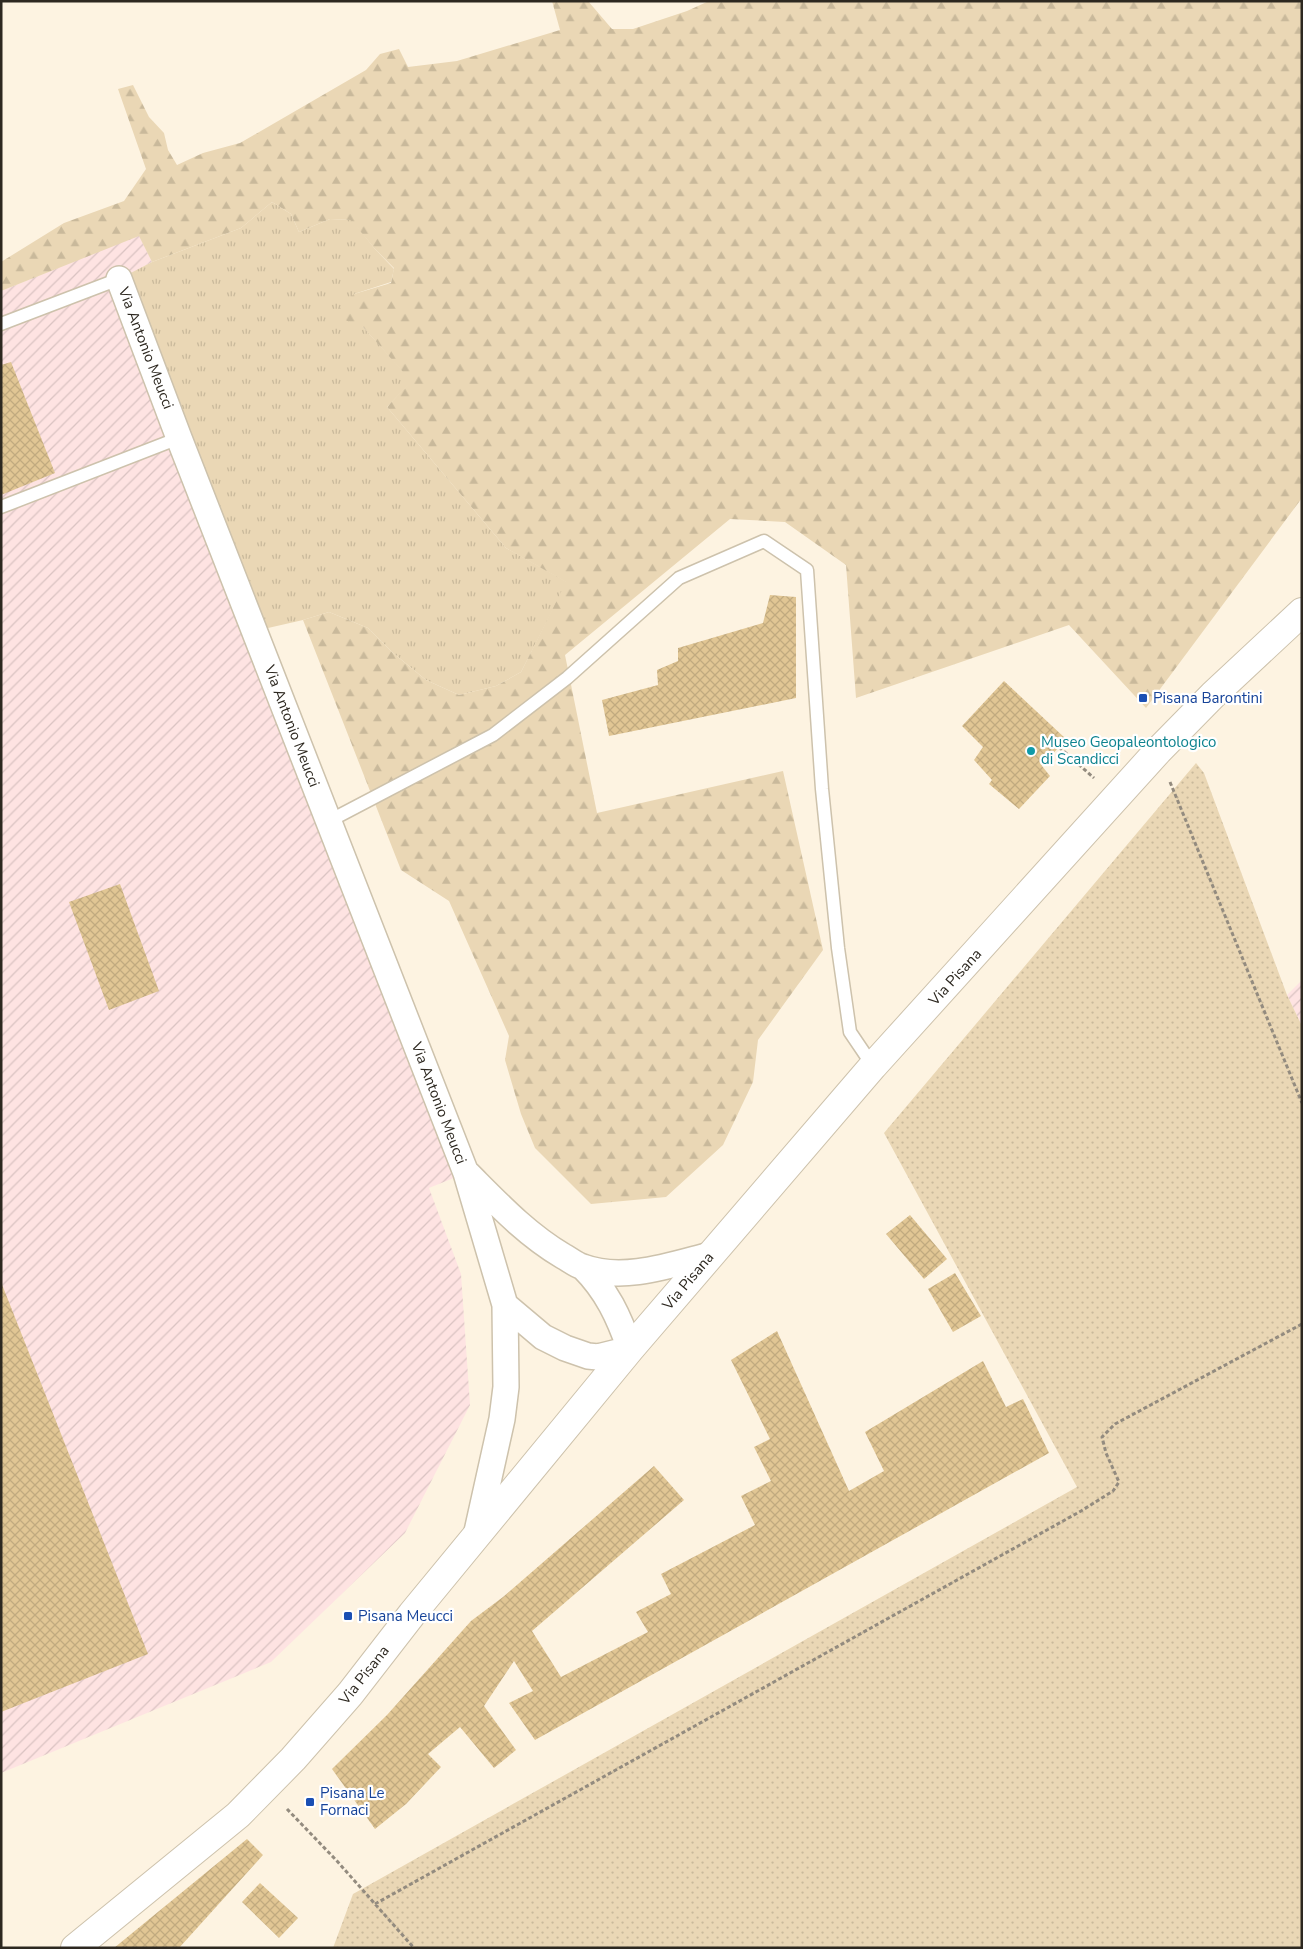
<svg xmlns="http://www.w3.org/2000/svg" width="1303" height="1949" font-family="'Nunito Sans',sans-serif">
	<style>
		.industrial { fill: url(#industrial-furrows) }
		.grass { fill: url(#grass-tufts) }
		.forest { fill: url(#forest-firs) }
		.park { fill: url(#park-dots) }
		.building { fill: url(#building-cross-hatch) }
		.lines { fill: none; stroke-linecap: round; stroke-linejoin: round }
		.lane-casing { stroke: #cdc2ac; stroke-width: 15 }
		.street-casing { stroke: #cdc2ac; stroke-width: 28 }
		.secondary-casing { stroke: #cdc2ac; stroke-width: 30 }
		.path { stroke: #938b7f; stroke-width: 3; stroke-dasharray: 4 2.5; stroke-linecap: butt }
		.lane { stroke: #fff; stroke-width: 12 }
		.street { stroke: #fff; stroke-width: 25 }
		.secondary { stroke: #fff; stroke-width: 28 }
		.transit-dot { fill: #1a4fb4; stroke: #fff; stroke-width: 2 }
		.culture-dot { fill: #0f9aa8; stroke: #fff; stroke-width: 2 }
		.labels { text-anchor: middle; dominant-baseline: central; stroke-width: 4.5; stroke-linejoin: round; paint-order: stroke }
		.street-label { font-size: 15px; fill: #2d2820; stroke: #fff }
		.transit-label { font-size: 15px; fill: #164399; stroke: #fff; text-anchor: start }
		.culture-label { font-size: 15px; fill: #0d838f; stroke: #fff; text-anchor: start }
	</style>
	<defs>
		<pattern id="industrial-furrows" width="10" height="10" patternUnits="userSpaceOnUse" patternTransform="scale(1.25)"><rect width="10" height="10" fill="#fee3e2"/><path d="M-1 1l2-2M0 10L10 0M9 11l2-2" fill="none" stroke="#dac3c2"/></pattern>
		<pattern id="grass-tufts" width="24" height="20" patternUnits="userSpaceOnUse" patternTransform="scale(1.25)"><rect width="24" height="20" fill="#ead7b5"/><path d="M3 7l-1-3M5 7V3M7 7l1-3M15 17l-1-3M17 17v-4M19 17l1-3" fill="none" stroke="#c9b99b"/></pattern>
		<pattern id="forest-firs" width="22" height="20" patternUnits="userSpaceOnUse" patternTransform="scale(1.25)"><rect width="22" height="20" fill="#ead7b5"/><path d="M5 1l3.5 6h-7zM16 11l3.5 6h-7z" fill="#c9b99b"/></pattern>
		<pattern id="park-dots" width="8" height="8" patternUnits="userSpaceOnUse" patternTransform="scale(1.25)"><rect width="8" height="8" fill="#ead7b5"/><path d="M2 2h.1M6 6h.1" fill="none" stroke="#c9b99b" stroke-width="1.8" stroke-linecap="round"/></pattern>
		<pattern id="building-cross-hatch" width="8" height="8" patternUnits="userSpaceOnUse" patternTransform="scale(1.25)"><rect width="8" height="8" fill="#e1c694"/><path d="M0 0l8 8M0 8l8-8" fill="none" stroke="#c1aa7f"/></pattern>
	</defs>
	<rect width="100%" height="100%" fill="#fdf3e1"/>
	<path class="industrial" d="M139,235L152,262L120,279L466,1173L429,1188L461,1274L470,1405L405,1533L271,1662L1,1773V291Z
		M1302,980V1026L1287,995Z"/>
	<path class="grass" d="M272,202L291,214L299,232L330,219L352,220L375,249L394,269L391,282L354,294L363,327L412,381L387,407L506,548L567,582L521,672L496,686L459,695L426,680L392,652L368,628L329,612L303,620L255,631L119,279L152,262L241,228Z"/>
	<path class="forest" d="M552,1H588L612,29H633L687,11L709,1H1302V498L1146,708L1069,625L856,698L846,565L785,522L730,519L565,655L597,813L783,771L823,950L758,1040L753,1082L723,1145L666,1197L591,1204L535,1148L521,1114L505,1060L509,1036L449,901L401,870L303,620L329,612L368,628L392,652L426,680L459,695L496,686L521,672L566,582L506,548L387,407L411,381L363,327L332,315L354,294L391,283L394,268L375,249L351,220L330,219L299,232L291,214L272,202L241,228L152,262L139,236L1,291V262L64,223L124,201L146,169L118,89L133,85L149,117L164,133L168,150L177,165L203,153L240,143L366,70L380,54L399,49L408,67L457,61L560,30Z"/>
	<path class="park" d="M1196,763L1204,773L1287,995L1302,1026V1948H333L353,1894L1077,1487L884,1133Z"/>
	<path class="building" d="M11,362L55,473L1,495V365Z
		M770,595L796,597V698L609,736L602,700L658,685L657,670L678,661V648L763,623Z
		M1004,681L1066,739L1042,766L1050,776L1019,809L989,784L992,780L974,760L983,747L962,726Z
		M120,884L159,991L109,1010L69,902Z
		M910,1215L947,1259L924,1279L886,1234Z
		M955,1273L981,1316L953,1332L928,1289Z
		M1,1282L148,1654L1,1712Z
		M777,1331L849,1491L884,1471L865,1432L983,1361L1006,1407L1023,1399L1049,1453L535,1740L509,1703L533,1691L514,1661L484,1706L516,1750L494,1768L460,1727L428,1754L441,1767L406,1804L375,1829L332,1769L387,1715L471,1621L503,1597L654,1466L684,1500L532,1631L561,1677L648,1632L636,1612L671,1594L661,1574L755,1525L741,1496L771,1481L754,1447L770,1439L731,1360Z
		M247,1839L263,1855L179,1948H114Z
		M260,1883L298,1918L279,1938L242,1902Z"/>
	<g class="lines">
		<g class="lane-casing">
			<path id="lane" d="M1,324L119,279
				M1,507L179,438
				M329,821L493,735L567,678L679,578L764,541L807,570L822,789L838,948L850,1032L873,1066"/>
		</g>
		<g class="street-casing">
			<path id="street" d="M119,279L179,438L466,1173L505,1305L506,1387L502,1419L476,1536
				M468,1174C498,1204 526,1234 563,1256C569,1259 576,1265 583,1267C623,1282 671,1265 710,1255
				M505,1305L543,1337L565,1348L588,1356L598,1357L630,1349C619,1317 607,1291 583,1267"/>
		</g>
		<g class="secondary-casing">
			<path id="secondary" d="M75,1948L238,1815L293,1759L350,1694L412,1614L630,1349L873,1066L1158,751L1213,695L1302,612"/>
		</g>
		<path class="path" d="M1059,747L1094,778
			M1170,782L1302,1103
			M287,1809L337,1861L414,1948
			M375,1904L1081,1511L1113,1491L1119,1482L1106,1453L1102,1437L1115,1424L1302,1324"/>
		<use href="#lane" class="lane"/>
		<use href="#street" class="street"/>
		<use href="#secondary" class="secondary"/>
	</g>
	<g class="transit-dot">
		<rect x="1138" y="693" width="10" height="10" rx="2.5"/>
		<rect x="343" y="1611" width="10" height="10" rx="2.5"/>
		<rect x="305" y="1797" width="10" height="10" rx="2.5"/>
	</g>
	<circle class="culture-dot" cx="1031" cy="751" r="5"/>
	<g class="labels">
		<g class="street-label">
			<text transform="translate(146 348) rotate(69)">Via Antonio Meucci</text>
			<text transform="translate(292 726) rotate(69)">Via Antonio Meucci</text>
			<text transform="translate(955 977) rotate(-48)">Via Pisana</text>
			<text transform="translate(439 1103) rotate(69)">Via Antonio Meucci</text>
			<text transform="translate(688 1281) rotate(-50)">Via Pisana</text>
			<text transform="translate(364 1675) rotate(-52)">Via Pisana</text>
		</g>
		<g class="transit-label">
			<text x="1153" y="698">Pisana Barontini</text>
			<text x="358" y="1616">Pisana Meucci</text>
			<text x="320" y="1793">Pisana Le<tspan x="320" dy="17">Fornaci</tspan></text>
		</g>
		<g class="culture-label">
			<text x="1041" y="742">Museo Geopaleontologico<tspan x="1041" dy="17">di Scandicci</tspan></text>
		</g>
	</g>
	<rect width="1303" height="1949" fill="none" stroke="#2d2820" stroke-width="5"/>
</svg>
